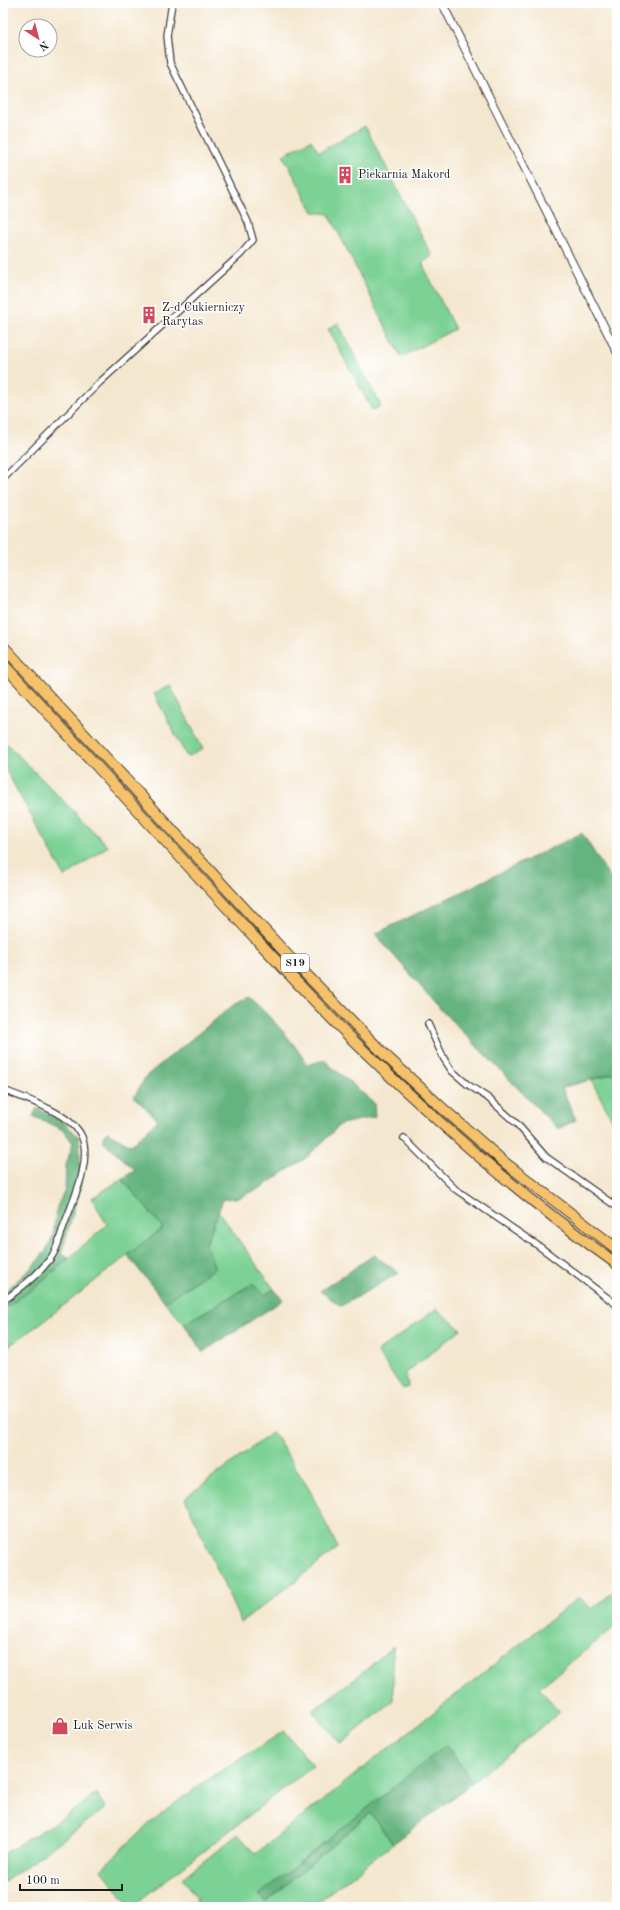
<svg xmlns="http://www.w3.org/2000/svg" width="620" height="1910" font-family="'Old Standard TT',serif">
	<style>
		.green { fill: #7cd194; stroke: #4c7658 }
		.forest { fill: #65b37e; stroke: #40684d }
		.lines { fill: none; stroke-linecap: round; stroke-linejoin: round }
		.minor-casing { stroke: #3c3a37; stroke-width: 8 }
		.tertiary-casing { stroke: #3c3a37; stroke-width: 9 }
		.motorway-casing { stroke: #3c3a37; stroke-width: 12 }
		.minor { stroke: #fff; stroke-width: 5.5 }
		.tertiary { stroke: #fff; stroke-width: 7 }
		.motorway { stroke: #f5c16b; stroke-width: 10 }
		.labels { text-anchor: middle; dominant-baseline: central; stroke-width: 3; stroke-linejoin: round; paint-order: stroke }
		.shield { fill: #fff; stroke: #606060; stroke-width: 1 }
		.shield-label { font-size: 11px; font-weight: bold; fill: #1c1c1c }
		.poi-label { font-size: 12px; fill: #1c1c1c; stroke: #fff; text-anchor: start }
	</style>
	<rect width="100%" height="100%" fill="#fff"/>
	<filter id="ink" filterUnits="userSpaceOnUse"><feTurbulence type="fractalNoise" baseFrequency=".025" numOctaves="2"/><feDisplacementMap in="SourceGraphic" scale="8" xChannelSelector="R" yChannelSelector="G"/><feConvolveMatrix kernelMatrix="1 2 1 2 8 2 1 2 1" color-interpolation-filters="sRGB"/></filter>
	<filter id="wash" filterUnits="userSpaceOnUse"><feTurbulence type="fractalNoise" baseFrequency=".012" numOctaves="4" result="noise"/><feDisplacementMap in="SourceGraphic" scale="16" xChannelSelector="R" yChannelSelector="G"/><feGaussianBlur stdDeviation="0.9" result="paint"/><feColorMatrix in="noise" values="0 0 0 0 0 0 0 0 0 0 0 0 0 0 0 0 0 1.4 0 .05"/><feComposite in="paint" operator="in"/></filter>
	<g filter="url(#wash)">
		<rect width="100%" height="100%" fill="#f4e7cf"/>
		<path class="green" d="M365,126L432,256L422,263L455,329L401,357L329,214L313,212L283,155L311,140L319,152Z
			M338,323L381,406L372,410L328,329Z
			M170,685L203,749L187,757L154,694Z
			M3,740L108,846L65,877L3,765Z
			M617,1072V1129L591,1080Z
			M122,1179L164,1228C109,1268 59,1312 3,1350V1309L36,1287L107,1225L92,1198Z
			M218,1211L274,1289L265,1295L252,1284L184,1324L165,1302L215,1268L206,1244Z
			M436,1309L461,1329L406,1373L408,1387L403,1389L377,1352Z
			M273,1432L309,1489L338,1548L241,1623L185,1498Z
			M617,1589V1625L539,1688L560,1712L473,1782L446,1745L266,1902L370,1813L393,1844L311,1907H188L198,1899L182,1878L238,1834L255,1854L579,1597L592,1609Z
			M393,1646V1701L341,1744L312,1711L367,1669Z
			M284,1731L313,1766L131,1907L101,1869L151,1822L201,1784Z
			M96,1794L106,1808L3,1883V1854L66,1816Z"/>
		<path class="forest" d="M582,833L617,889V1072L562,1088L576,1120L558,1129L443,1012L375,934Z
			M249,997C270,1017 292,1038 307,1065L324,1060L374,1103L375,1117L341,1124L306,1158L262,1187L239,1198L223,1199L206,1244L215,1268L165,1302L127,1255L163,1228L122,1179L135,1170L102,1140L107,1132L131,1145L158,1120L134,1097L146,1076L232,1006Z
			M37,1108L63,1122L79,1137L81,1185L61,1254L69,1258L36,1287L3,1309V1293L30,1269L45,1252L53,1236L57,1207L65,1190L66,1165L73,1143L63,1130L33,1116Z
			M374,1255L399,1273L341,1306L320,1291Z
			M252,1284L265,1295L274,1289L283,1300L203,1352L184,1324Z
			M446,1745L473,1782L393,1844L370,1813L266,1902L259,1895Z"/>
	</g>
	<g filter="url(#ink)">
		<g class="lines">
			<g class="minor-casing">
				<path id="minor" d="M3,479L99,383L241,254L253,240L248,222L170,63L167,36L172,3
					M428,1024L444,1059L452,1071L467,1084L488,1098L517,1124L546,1157L617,1207
					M3,1090C24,1098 70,1113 81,1135C93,1160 73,1201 64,1225C60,1236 58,1249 50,1259C38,1275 20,1289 3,1301
					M404,1138L455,1189L540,1247L617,1305"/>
			</g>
			<g class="tertiary-casing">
				<path id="tertiary" d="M442,3L617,352"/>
			</g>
			<g class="motorway-casing">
				<path id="motorway" d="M3,646L292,960L386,1056L440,1106L504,1162L617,1249
					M3,664C66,733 130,802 193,871C248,930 302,990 360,1047C440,1126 525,1199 617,1264"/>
			</g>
			<use href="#minor" class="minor"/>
			<use href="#tertiary" class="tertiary"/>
			<use href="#motorway" class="motorway"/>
		</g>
	</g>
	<defs>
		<g id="building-bare" transform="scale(1.38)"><path d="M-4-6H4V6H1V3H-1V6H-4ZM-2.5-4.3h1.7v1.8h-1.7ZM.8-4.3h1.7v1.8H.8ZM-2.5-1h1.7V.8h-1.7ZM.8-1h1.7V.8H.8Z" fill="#d1495b" stroke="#fff" stroke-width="2.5" paint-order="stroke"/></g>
		<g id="shop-bare" transform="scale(1.38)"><path d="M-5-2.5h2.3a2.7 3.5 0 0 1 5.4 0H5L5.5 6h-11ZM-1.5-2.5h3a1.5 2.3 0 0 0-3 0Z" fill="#d1495b" stroke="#fff" stroke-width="2.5" paint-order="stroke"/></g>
	</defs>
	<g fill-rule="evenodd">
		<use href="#building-bare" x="345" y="175"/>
		<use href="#building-bare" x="149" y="315"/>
		<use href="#shop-bare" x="60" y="1726"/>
	</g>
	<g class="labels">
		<rect class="shield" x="281" y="954" width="28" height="18" rx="3"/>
		<g class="shield-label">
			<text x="295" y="963">S19</text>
		</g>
		<g class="poi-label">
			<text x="358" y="175">Piekarnia Makord</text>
			<text x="162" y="308">Z-d Cukierniczy<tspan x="162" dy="14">Rarytas</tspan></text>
			<text x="73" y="1726">Luk Serwis</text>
		</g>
	</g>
	<rect width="620" height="1910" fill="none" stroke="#fff" stroke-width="16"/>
	<g transform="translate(38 38) rotate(144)"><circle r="19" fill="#ffffff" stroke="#a4a4a4"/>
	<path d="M0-3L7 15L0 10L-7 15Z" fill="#d1495b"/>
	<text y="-6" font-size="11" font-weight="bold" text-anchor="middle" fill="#1c1c1c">N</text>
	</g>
	<path d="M20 1884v6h102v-6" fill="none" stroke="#1c1c1c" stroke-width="2"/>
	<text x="26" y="1884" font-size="12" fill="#1c1c1c" stroke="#ffffff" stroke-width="3" paint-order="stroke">100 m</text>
</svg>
